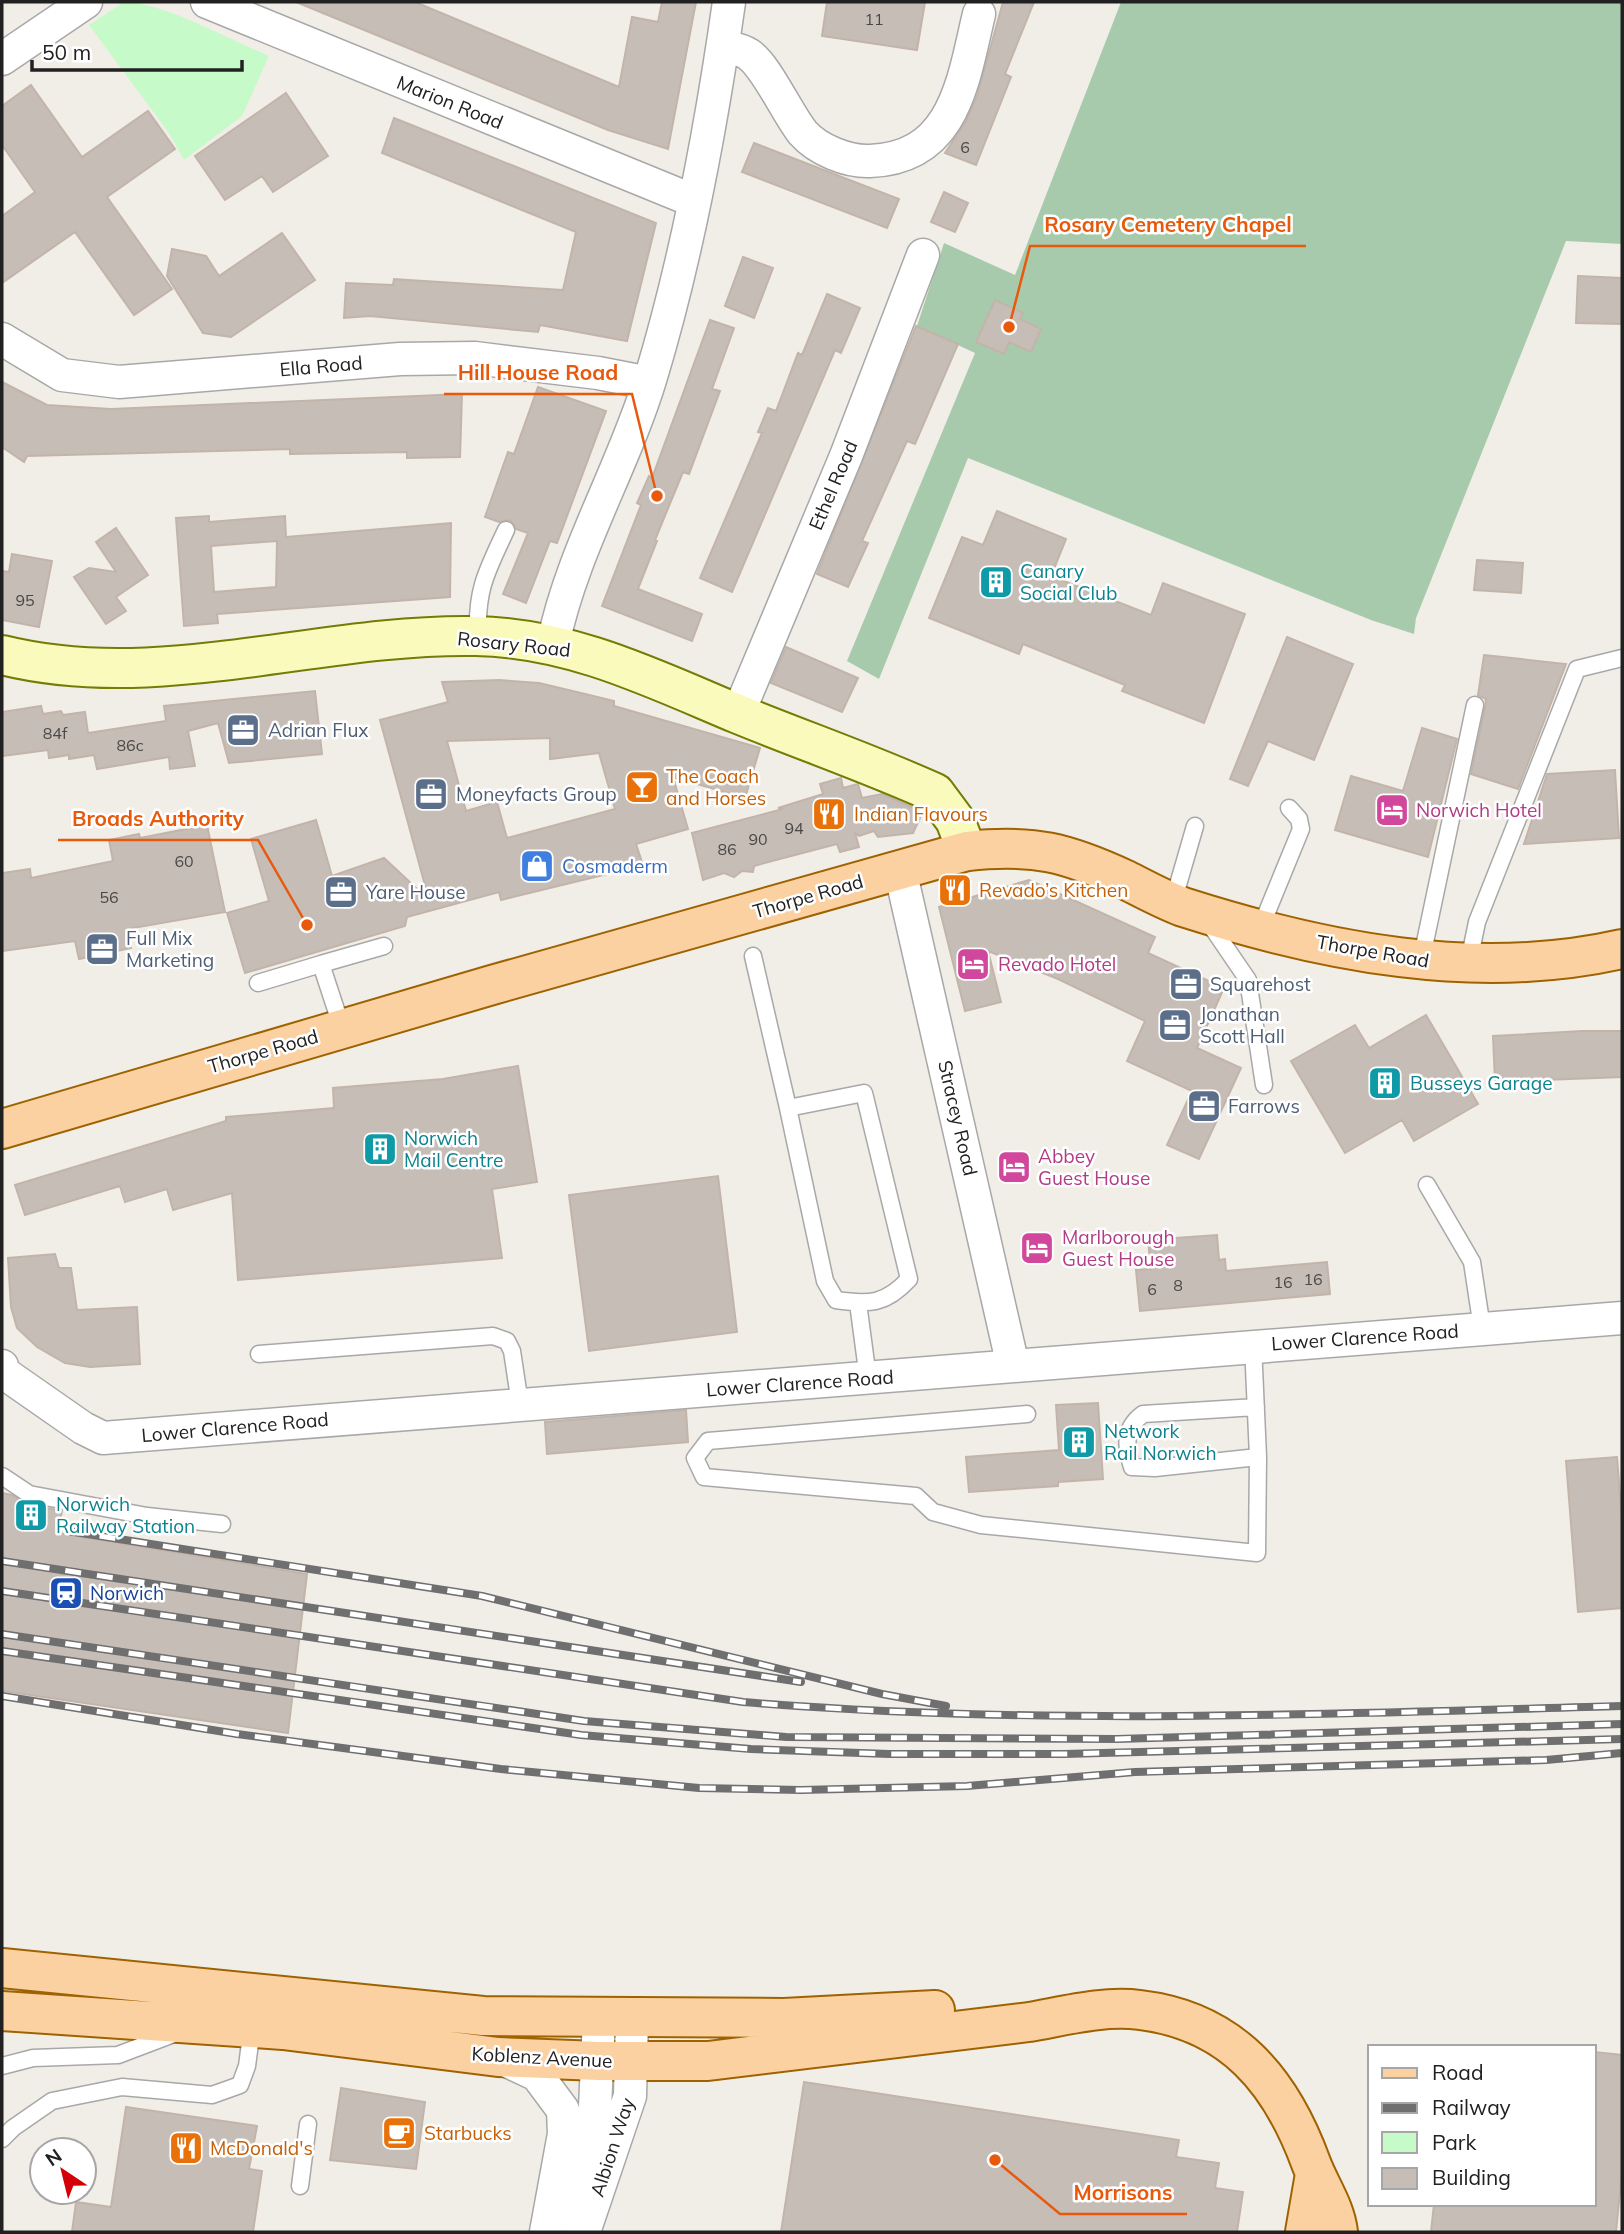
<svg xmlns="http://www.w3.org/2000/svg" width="1624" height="2234" font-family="Mulish,sans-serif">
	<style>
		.cemetery { fill: #a8caac }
		.park { fill: #c6fac8 }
		.building { fill: #c6bdb7; stroke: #c3b4aa; stroke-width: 2; fill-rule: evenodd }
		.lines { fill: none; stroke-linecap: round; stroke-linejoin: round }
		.lane-casing { stroke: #a8a8a8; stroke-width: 19 }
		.street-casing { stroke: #a8a8a8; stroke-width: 35 }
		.secondary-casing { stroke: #737c04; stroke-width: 42 }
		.primary-casing { stroke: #9e6300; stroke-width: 42 }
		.lane { stroke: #fff; stroke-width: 16 }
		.street { stroke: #fff; stroke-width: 32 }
		.secondary { stroke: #fafabd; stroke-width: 38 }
		.primary { stroke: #fcd1a1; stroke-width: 38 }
		.rail-casing { stroke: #6f6f6f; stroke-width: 8 }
		.rail { stroke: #fff; stroke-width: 5; stroke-dasharray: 16; stroke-linecap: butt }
		.labels { text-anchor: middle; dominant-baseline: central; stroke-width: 5; stroke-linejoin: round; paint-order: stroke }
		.number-label { font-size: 16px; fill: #4a4846 }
		.street-label { font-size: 19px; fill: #212121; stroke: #fff }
		.culture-label { font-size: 19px; fill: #0d838f; stroke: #fff; text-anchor: start }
		.service-label { font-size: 19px; fill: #4e5e75; stroke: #fff; text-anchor: start }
		.food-label { font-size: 19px; fill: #c56008; stroke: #fff; text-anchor: start }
		.hotel-label { font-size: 19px; fill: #b23c85; stroke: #fff; text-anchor: start }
		.shop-label { font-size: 19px; fill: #366cbe; stroke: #fff; text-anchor: start }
		.transit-label { font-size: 19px; fill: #164399; stroke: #fff; text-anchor: start }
		.leader { fill: none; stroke: #e8590c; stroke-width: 2.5 }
		.callout-dot { fill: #e8590c; stroke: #fff; stroke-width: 2.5 }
		.callout-label { font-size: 21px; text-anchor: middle; font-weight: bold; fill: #e8590c; stroke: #fff; stroke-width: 5; stroke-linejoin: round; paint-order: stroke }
	</style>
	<rect width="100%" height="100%" fill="#f1eee8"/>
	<path class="cemetery" d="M1121,2H1622V244L1566,241L1416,618L1414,634L1371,620L968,458L879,679L847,661L975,353L917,326L944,243L1015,275Z"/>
	<path class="park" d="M124,2C162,2 231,40 269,56L242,116L184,160L169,133L89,25Z"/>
	<path class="building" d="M296,2H415L619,87L632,17L658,22L662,2H696L668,149L608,130Z
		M827,2H925L917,50L822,36Z
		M1003,2H1034L1005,74L1011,77L976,165L945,153L966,121L977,96Z
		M31,85L82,157L148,111L175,149L107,197L172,289L134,315L75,232L2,283V216L35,192L2,145V106Z
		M286,93L328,156L273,192L262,176L225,200L195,156Z
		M394,118L656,223L627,341L540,325L538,332L370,316L344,318L346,283L393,285L394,279L563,290L576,232L382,153Z
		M754,143L899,199L887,228L742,172Z
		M944,192L968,203L955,232L931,222Z
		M282,233L315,280L231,337L203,333L167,276L172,249L206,256L219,276Z
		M743,257L773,268L754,318L725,306Z
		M1578,276L1622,278V324L1576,323Z
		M827,294L860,308L841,353L835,350L732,592L700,578L762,433L758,432L768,408L776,411L798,353L802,355Z
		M995,300L1023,313L1020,319L1041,329L1031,352L1009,342L1004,354L976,342Z
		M710,320L734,328L712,389L720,391L689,474L683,472L655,540L657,541L638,589L702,614L692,641L602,606L641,505L637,503L649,476L652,478Z
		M916,326L958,344L915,444L907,441L862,541L868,543L848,587L817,574Z
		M2,382L47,405L111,409L462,394L460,457L407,458V452L290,454V449L27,456L24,462L2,447Z
		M538,387L606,411L557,543L550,541L526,603L503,594L528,533L516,529L510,520L499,522L485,517L508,452L514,454Z
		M997,511L1066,539L1051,576L1151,615L1163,583L1245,614L1204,723L1122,691L1125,685L1023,644L1019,654L929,618L962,537L983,545Z
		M209,516V522L285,516L286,537L451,523L450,597L217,614L218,623L184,626L176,518ZM277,541L276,587L214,592L211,546Z
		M116,528L148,575L116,597L126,611L106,624L74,577L89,568L116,572L96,542Z
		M12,554L52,561L39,627L2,620V571L9,572Z
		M1477,560L1523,563L1521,593L1474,590Z
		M1287,637L1353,664L1314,760L1268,741L1248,786L1230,779Z
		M786,647L858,678L842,712L771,683Z
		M1484,655L1566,664L1518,789L1471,774L1485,707L1486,699L1478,695Z
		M499,680L539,683L581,693L614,701V706L760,748L745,798L673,777L688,829L636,844L642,862L632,868L501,900L499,892L407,917L405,926L245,973L227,913L269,901L251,839L316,820L332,876L384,858L429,900L380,720L448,702L442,682ZM550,738V759L599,753L615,809L507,838L497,802L466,811L447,741Z
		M315,691L322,754L229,763L218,723L188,731L195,766L170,769L169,757L97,769L94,755L69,759V755L49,758L48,750L2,756V712L41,706L43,714L61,711L63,715L85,712L88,733L166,721L164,706Z
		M1422,728L1457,739L1428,857L1335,830L1351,776L1403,791Z
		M1615,770L1619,838L1524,844L1547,774Z
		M841,778L843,788L858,784L862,798L882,794L919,810L920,818L913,833L878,837L874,831L859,836L855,833L859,847L840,852L837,844L772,861L754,866L753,872L742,871L734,877L724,873L703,880L692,833L783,809L778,808L823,794L820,784Z
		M207,825L225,912L127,929L131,948L79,959L75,941L2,951V873L30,869L31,878L113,861L109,840L139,834L140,838Z
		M1029,880L1155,937L1148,953L1224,988L1197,1048L1241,1068L1199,1159L1167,1145L1192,1091L1127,1061L1145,1021L1058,979L988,951L1001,1002L965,1011L939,907Z
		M1426,1015L1478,1104L1414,1141L1402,1120L1345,1153L1291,1061L1355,1025L1369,1048Z
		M1582,1031H1622V1077L1495,1082L1493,1036Z
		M518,1066L537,1182L492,1189L502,1258L238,1280L232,1193L173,1210L167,1189L125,1202L120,1186L25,1215L15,1185L226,1121V1117L334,1108L333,1088L443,1079Z
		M718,1176L737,1332L589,1351L569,1195Z
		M1217,1235L1219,1260L1225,1259L1226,1271L1327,1262L1330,1294L1140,1311L1136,1270L1151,1269L1148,1240Z
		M55,1254L59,1268H71L77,1310L137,1307L140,1364L90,1367L65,1363L37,1347L17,1328L11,1307L8,1258Z
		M1098,1403L1103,1479L1058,1482V1486L969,1492L966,1457L1059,1450L1056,1405Z
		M686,1410L688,1442L547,1454L545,1422Z
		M1617,1457L1622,1520V1608L1578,1612L1566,1461Z
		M2,1493L12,1495L27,1504L62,1511L58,1533L307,1574L288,1733L2,1691Z
		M1594,2052L1622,2055V2172L1616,2232H1431L1434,2204H1594Z
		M804,2082L1179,2140L1176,2157L1219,2163L1215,2188L1243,2192L1237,2232H781Z
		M341,2088L425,2102L416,2169L330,2160Z
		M126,2107L257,2126L249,2169L262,2171L253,2232H72L76,2202L111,2207Z"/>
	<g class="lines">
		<g class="lane-casing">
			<path id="lane" d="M478,636C476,589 487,571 506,530
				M1173,902L1195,826
				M1207,920L1248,980L1264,1085
				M1260,929L1301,829L1299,819L1289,808
				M753,956L788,1108
				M1421,961L1475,705
				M1469,961L1477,922L1577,669L1622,658
				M258,983L321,964
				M342,1028L321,964L384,946
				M864,1093L909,1279C886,1304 870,1305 836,1300L825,1281L788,1108Z
				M1427,1185L1472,1262L1482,1328
				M858,1303L868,1378
				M259,1354L493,1336L507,1341L512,1351L520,1404
				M1256,1407L1143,1414C1124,1428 1125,1445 1132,1467L1155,1468L1258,1457
				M1027,1414L708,1441L695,1458L704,1477L916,1496L933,1512L981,1525L1257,1553L1258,1457L1253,1345
				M2,1476L29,1494L147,1516L222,1524
				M2,2066L33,2058L118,2055L176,2033
				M2,2139L13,2128L52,2101L122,2087L212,2095L240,2085L247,2066L252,2028
				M300,2186L308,2124"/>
		</g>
		<g class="street-casing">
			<path id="street" d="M207,2L694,201
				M723,46C731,48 741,49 748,54C766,65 788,115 803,133C818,150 848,162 870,161C955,158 963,81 979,14
				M2,59L86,2
				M2,339L62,375L119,382L400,359L475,358L598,373L649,383
				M553,644C572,552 622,470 650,380C687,258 711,129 729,2
				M738,714L846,456L923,255
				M900,870L1013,1366
				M2,1366L4,1373L83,1428L103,1438L1622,1318
				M503,2059L537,2075L563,2110L564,2134L546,2232
				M571,2217L595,2108L599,2019
				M584,2232L630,2096L632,2019"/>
		</g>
		<g class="secondary-casing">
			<path id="secondary" d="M2,655C159,694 318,633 476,636C572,638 652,678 738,714C804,741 871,764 935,793L955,820L967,851"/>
		</g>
		<g class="primary-casing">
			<path id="primary" d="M2,1129L492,985L967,851C1033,844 1066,852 1126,880C1144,889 1164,900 1183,907C1324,952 1476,982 1622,949
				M2,1968L483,2016L784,2018L935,2010
				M2,2011L283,2030L498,2057L599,2061H708L1029,2022C1064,2016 1104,2005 1140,2010C1232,2021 1281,2081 1311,2163C1320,2187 1335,2207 1338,2232
				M1305,2232L1315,2174"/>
		</g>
		<use href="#lane" class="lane"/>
		<use href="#street" class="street"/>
		<use href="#secondary" class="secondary"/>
		<use href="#primary" class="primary"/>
		<g class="rail-casing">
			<path id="rail" d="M68,1531L482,1596L882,1694L946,1706
				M2,1561L801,1682
				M2,1591L743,1702C1036,1726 1329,1714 1622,1706
				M2,1634L584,1721L786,1737L1117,1739L1622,1724
				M2,1651L581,1735L751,1749L889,1754H1064L1622,1739
				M2,1696L237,1734L501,1769L699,1788L801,1790L967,1786L1135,1772L1546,1760L1622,1753"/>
		</g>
		<use href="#rail" class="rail"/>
	</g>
	<defs>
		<g id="building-square" transform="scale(1.75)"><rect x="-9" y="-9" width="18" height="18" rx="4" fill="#0f9aa8" stroke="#fff"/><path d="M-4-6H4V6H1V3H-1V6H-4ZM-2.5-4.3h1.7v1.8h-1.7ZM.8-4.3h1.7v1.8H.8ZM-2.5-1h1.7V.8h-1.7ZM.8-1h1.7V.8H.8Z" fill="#fff"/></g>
		<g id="office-square" transform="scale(1.75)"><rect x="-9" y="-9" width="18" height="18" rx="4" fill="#5c6f8a" stroke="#fff"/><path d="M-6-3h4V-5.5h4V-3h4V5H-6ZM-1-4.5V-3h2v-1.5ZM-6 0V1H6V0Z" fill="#fff"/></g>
		<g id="bar-square" transform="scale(1.75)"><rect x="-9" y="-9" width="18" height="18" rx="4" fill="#e8710a" stroke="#fff"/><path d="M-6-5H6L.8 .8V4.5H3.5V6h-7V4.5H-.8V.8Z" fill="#fff"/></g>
		<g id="hotel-square" transform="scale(1.75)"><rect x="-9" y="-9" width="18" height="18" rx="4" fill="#d1479c" stroke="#fff"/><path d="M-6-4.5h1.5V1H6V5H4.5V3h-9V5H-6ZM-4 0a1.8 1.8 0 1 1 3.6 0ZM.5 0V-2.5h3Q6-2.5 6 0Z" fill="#fff"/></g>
		<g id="restaurant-square" transform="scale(1.75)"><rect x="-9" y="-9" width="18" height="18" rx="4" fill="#e8710a" stroke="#fff"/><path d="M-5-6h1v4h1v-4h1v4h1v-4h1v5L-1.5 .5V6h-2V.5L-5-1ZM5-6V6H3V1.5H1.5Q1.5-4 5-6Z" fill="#fff"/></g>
		<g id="shop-square" transform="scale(1.75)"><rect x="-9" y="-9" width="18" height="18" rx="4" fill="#3f7fe0" stroke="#fff"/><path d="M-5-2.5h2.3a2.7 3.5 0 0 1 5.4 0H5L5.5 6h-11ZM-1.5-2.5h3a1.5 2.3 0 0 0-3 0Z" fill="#fff"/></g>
		<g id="station-square" transform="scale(1.75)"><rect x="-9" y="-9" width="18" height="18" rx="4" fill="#1a4fb4" stroke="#fff"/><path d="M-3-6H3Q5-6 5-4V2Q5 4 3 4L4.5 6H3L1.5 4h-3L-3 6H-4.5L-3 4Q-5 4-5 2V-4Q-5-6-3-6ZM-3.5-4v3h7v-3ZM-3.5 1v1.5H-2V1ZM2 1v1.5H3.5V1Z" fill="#fff"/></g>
		<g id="cafe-square" transform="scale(1.75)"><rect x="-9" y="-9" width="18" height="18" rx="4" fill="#e8710a" stroke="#fff"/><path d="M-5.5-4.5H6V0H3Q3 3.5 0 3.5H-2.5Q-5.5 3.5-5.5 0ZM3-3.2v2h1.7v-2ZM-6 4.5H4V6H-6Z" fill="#fff"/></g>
	</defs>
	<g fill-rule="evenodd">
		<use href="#building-square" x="996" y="582"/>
		<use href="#office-square" x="243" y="730"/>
		<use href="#bar-square" x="642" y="787"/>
		<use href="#office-square" x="431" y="794"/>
		<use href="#hotel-square" x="1392" y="810"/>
		<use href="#restaurant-square" x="829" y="814"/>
		<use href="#shop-square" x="537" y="866"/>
		<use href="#restaurant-square" x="955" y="890"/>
		<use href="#office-square" x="341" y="892"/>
		<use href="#office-square" x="102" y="949"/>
		<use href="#hotel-square" x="973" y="964"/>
		<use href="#office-square" x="1186" y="984"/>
		<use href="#office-square" x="1175" y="1025"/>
		<use href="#building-square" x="1385" y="1083"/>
		<use href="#office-square" x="1204" y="1106"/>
		<use href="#building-square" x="380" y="1149"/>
		<use href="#hotel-square" x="1014" y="1167"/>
		<use href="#hotel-square" x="1037" y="1248"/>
		<use href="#building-square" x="1079" y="1442"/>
		<use href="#building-square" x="31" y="1515"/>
		<use href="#station-square" x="66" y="1593"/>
		<use href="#cafe-square" x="399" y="2133"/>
		<use href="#restaurant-square" x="186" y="2148"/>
	</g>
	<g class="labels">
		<g class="number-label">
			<text x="874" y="19">11</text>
			<text x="965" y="147">6</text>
			<text x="25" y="600">95</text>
			<text x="55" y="733">84f</text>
			<text x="130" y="745">86c</text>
			<text x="794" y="828">94</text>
			<text x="758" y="839">90</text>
			<text x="727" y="849">86</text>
			<text x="184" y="861">60</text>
			<text x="109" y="897">56</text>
			<text x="1313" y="1279">16</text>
			<text x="1283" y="1282">16</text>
			<text x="1178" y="1285">8</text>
			<text x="1152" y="1289">6</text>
		</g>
		<g class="street-label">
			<text transform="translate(450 102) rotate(22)">Marion Road</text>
			<text transform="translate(321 366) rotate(-5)">Ella Road</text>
			<text transform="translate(833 485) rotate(-67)">Ethel Road</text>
			<text transform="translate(514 644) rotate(6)">Rosary Road</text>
			<text transform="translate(808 896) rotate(-16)">Thorpe Road</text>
			<text transform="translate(1373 951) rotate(10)">Thorpe Road</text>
			<text transform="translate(263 1051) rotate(-16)">Thorpe Road</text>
			<text transform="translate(958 1118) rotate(77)">Stracey Road</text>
			<text transform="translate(1365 1337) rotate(-4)">Lower Clarence Road</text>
			<text transform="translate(800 1383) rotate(-4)">Lower Clarence Road</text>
			<text transform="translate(235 1427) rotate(-5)">Lower Clarence Road</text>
			<text transform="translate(542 2057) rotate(3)">Koblenz Avenue</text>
			<text transform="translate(612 2147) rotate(-72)">Albion Way</text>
		</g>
		<g class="culture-label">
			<text x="1020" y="571">Canary<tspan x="1020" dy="22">Social Club</tspan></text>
			<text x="1410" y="1083">Busseys Garage</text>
			<text x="404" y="1138">Norwich<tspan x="404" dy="22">Mail Centre</tspan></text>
			<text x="1104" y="1431">Network<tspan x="1104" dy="22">Rail Norwich</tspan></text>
			<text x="56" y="1504">Norwich<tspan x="56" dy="22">Railway Station</tspan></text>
		</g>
		<g class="service-label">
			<text x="268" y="730">Adrian Flux</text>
			<text x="456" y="794">Moneyfacts Group</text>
			<text x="366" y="892">Yare House</text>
			<text x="126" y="938">Full Mix<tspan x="126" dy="22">Marketing</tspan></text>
			<text x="1210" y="984">Squarehost</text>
			<text x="1200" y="1014">Jonathan<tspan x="1200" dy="22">Scott Hall</tspan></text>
			<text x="1228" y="1106">Farrows</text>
		</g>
		<g class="food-label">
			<text x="666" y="776">The Coach<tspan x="666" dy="22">and Horses</tspan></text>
			<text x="854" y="814">Indian Flavours</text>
			<text x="979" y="890">Revado’s Kitchen</text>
			<text x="424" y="2133">Starbucks</text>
			<text x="210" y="2148">McDonald's</text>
		</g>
		<g class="hotel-label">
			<text x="1416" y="810">Norwich Hotel</text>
			<text x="998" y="964">Revado Hotel</text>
			<text x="1038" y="1156">Abbey<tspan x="1038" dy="22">Guest House</tspan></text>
			<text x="1062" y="1237">Marlborough<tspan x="1062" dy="22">Guest House</tspan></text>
		</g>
		<g class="shop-label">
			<text x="562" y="866">Cosmaderm</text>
		</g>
		<g class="transit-label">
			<text x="90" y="1593">Norwich</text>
		</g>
	</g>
	<path class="leader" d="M1009 327L1030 246H1306M657 496L632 394H444M307 925L258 840H58M995 2160L1060 2214H1187"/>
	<g class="callout-dot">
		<circle cx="1009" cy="327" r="7"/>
		<circle cx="657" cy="496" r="7"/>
		<circle cx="307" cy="925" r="7"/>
		<circle cx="995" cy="2160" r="7"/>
	</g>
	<g class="callout-label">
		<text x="1168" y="232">Rosary Cemetery Chapel</text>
		<text x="538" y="380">Hill House Road</text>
		<text x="158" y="826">Broads Authority</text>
		<text x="1123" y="2200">Morrisons</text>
	</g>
	<rect width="1624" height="2234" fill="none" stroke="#212121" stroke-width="7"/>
	<rect x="1368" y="2045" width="228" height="161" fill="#ffffff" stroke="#a6a6a6" stroke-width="2"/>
	<rect x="1382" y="2068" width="35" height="10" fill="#fcd1a1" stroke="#a6a6a6" stroke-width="2"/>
	<text x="1432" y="2080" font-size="21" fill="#212121">Road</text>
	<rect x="1382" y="2103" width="35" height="10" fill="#6f6f6f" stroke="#a6a6a6" stroke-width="2"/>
	<text x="1432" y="2115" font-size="21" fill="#212121">Railway</text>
	<rect x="1382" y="2132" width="35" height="21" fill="#c6fac8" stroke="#a6a6a6" stroke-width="2"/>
	<text x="1432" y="2150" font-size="21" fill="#212121">Park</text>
	<rect x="1382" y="2168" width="35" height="21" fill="#c6bdb7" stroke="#a6a6a6" stroke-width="2"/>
	<text x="1432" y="2185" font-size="21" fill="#212121">Building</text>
	<g transform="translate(63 2171) rotate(325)"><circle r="33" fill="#ffffff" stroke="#a6a6a6" stroke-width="2"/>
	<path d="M0-5L12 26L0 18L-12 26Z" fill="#d20008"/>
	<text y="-10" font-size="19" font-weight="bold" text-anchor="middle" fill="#212121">N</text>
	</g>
	<path d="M32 60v10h210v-10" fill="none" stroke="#212121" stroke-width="3.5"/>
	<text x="42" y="60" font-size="21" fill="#212121" stroke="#ffffff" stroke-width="5" paint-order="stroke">50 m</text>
</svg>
